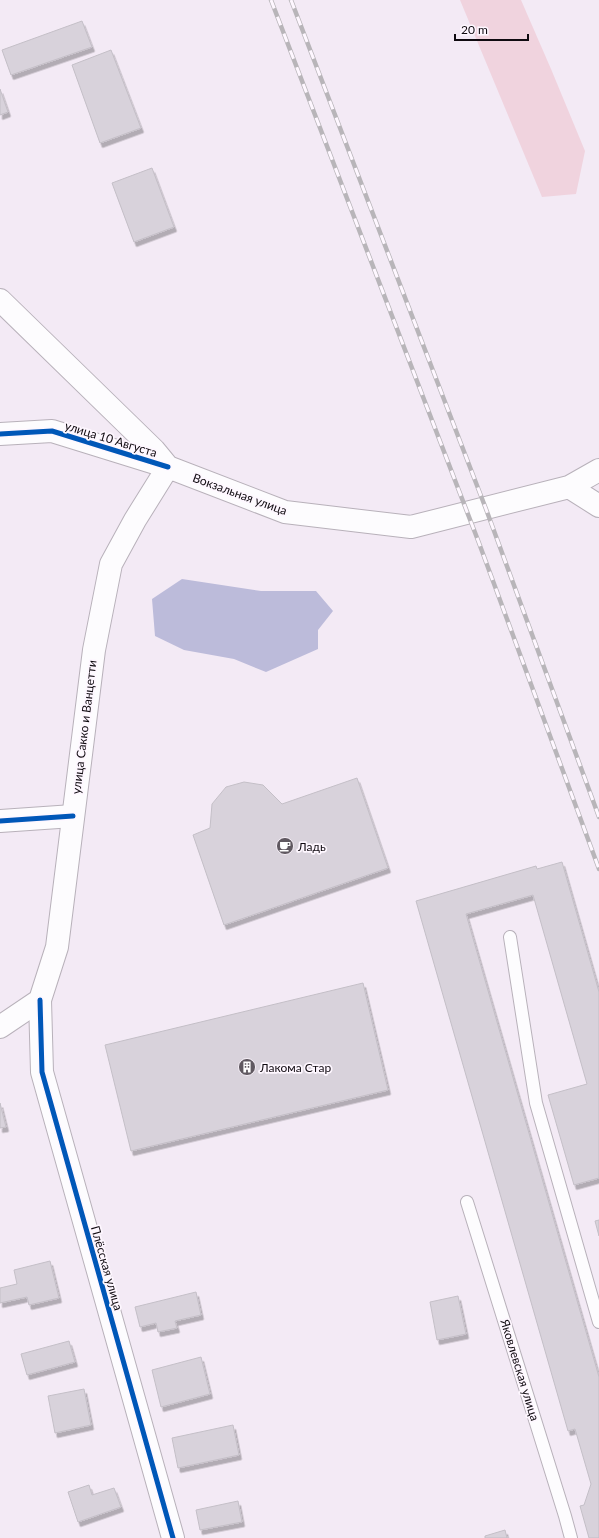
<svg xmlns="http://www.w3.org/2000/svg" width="599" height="1538" font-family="Lato,sans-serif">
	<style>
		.green { fill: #f0d3de }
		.water { fill: #bcbbda }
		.building { fill: #d8d2db; stroke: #c4bfc7; filter: url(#shadow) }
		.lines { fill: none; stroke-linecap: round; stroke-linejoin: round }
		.lane-casing { stroke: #b8b1ba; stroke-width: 14 }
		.street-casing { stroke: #b8b1ba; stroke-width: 24 }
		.secondary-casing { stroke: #b8b1ba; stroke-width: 24 }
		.lane { stroke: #fdfcfe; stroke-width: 12 }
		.street { stroke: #fdfcfe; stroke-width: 22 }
		.secondary { stroke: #fdfcfe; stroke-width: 22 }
		.rail-casing { stroke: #b8b5b9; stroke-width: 4.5 }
		.rail { stroke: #fef7ff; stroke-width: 3; stroke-dasharray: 9; stroke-linecap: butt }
		.cycleway-casing { stroke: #fef7ff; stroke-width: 8 }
		.cycleway { stroke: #0057b8; stroke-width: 5 }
		.labels { text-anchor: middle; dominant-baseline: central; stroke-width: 3.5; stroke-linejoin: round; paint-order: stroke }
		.street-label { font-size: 12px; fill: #0f0a10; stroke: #fef7ff }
		.poi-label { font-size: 12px; fill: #0f0a10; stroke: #fef7ff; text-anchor: start }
	</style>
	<defs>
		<filter id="shadow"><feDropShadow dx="2.5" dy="4.5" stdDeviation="0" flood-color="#0004"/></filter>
	</defs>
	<rect width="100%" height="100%" fill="#f3eaf5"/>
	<path class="green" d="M460,0H521L551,69L585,151L576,194L542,197Z"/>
	<path class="water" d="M182,579L261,591H316L333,611L318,630V649L266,672L234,659L184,650L155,636L152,599Z"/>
	<path class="building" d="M82,21L92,47L11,75L2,50Z
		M111,50L141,128L100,143L72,65Z
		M0,89L8,112L0,115Z
		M152,168L174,227L134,242L112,183Z
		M357,778L388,868L224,925L193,835L210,828L212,804L226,787L244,782L263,785L282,804Z
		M562,862L599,992V1178L574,1185L548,1095L587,1084L533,895L466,914L599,1377V1538H589L580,1506L584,1505L591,1484L575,1429L568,1431L416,901L536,866L537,869Z
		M363,983L388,1090L131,1151L105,1045Z
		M0,1103L6,1127L0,1128Z
		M599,1220V1236L595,1221Z
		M50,1261L59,1298L29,1305L27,1297L0,1303V1288L17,1284L14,1270Z
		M196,1292L201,1315L175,1321L177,1328L158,1332L156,1323L140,1327L135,1307Z
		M458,1296L466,1334L437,1340L430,1302Z
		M69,1341L75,1362L27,1375L21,1354Z
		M201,1357L210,1394L161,1407L152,1370Z
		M84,1389L91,1425L55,1433L48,1396Z
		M233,1425L239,1455L178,1468L172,1438Z
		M89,1485L92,1495L114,1488L121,1507L78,1522L68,1492Z
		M238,1501L242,1522L200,1530L196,1510Z
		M505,1530L507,1538H485V1536Z"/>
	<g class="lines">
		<g class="lane-casing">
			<path id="lane" d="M510,937L536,1103L599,1322
				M467,1202L565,1516L571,1538"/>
		</g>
		<g class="street-casing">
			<path id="street" d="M0,434L52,431L168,467
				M0,821L73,816
				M40,1000L42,1072L173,1538"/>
		</g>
		<g class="secondary-casing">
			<path id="secondary" d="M0,300L154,450L168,467L285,512L411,527L569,487L599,470
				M569,487L599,506
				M0,1027L40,1000L57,947L94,650L111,564L135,520L168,467"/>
		</g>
		<use href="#lane" class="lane"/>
		<use href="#street" class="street"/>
		<use href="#secondary" class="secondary"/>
		<g class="rail-casing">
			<path id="rail" d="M271,0L479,543L599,869
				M291,0L486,509L599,817"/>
		</g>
		<use href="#rail" class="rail"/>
		<g class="cycleway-casing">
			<path id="cycleway" d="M0,434L52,431L168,467
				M0,821L73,816
				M40,1000L42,1072L173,1538"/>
		</g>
		<use href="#cycleway" class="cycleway"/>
	</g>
	<defs>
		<g id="cafe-disc" transform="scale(0.9)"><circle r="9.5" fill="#5f5860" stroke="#fef7ff"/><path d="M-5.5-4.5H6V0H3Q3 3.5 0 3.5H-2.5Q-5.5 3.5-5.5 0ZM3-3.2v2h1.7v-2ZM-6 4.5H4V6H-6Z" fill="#fff"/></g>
		<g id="building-disc" transform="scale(0.9)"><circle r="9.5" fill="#5f5860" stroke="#fef7ff"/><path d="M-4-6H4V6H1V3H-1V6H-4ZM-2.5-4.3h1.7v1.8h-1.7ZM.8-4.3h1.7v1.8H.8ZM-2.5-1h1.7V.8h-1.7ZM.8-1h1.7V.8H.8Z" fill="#fff"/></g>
	</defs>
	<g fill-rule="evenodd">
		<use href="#cafe-disc" x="285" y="846"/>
		<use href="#building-disc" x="247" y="1067"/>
	</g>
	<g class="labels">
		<g class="street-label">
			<text transform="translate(111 439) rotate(17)">улица 10 Августа</text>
			<text transform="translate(240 494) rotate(20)">Вокзальная улица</text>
			<text transform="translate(84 727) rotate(-83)">улица Сакко и Ванцетти</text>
			<text transform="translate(107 1268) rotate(74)">Плёсская улица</text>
			<text transform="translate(520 1370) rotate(73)">Яковлевская улица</text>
		</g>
		<g class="poi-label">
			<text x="298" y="846">Ладь</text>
			<text x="260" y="1067">Лакома Стар</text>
		</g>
	</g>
	<path d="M455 34v6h73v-6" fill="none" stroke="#0f0a10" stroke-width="2"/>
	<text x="461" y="34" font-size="12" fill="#0f0a10" stroke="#fef7ff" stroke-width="3" paint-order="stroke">20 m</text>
</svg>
